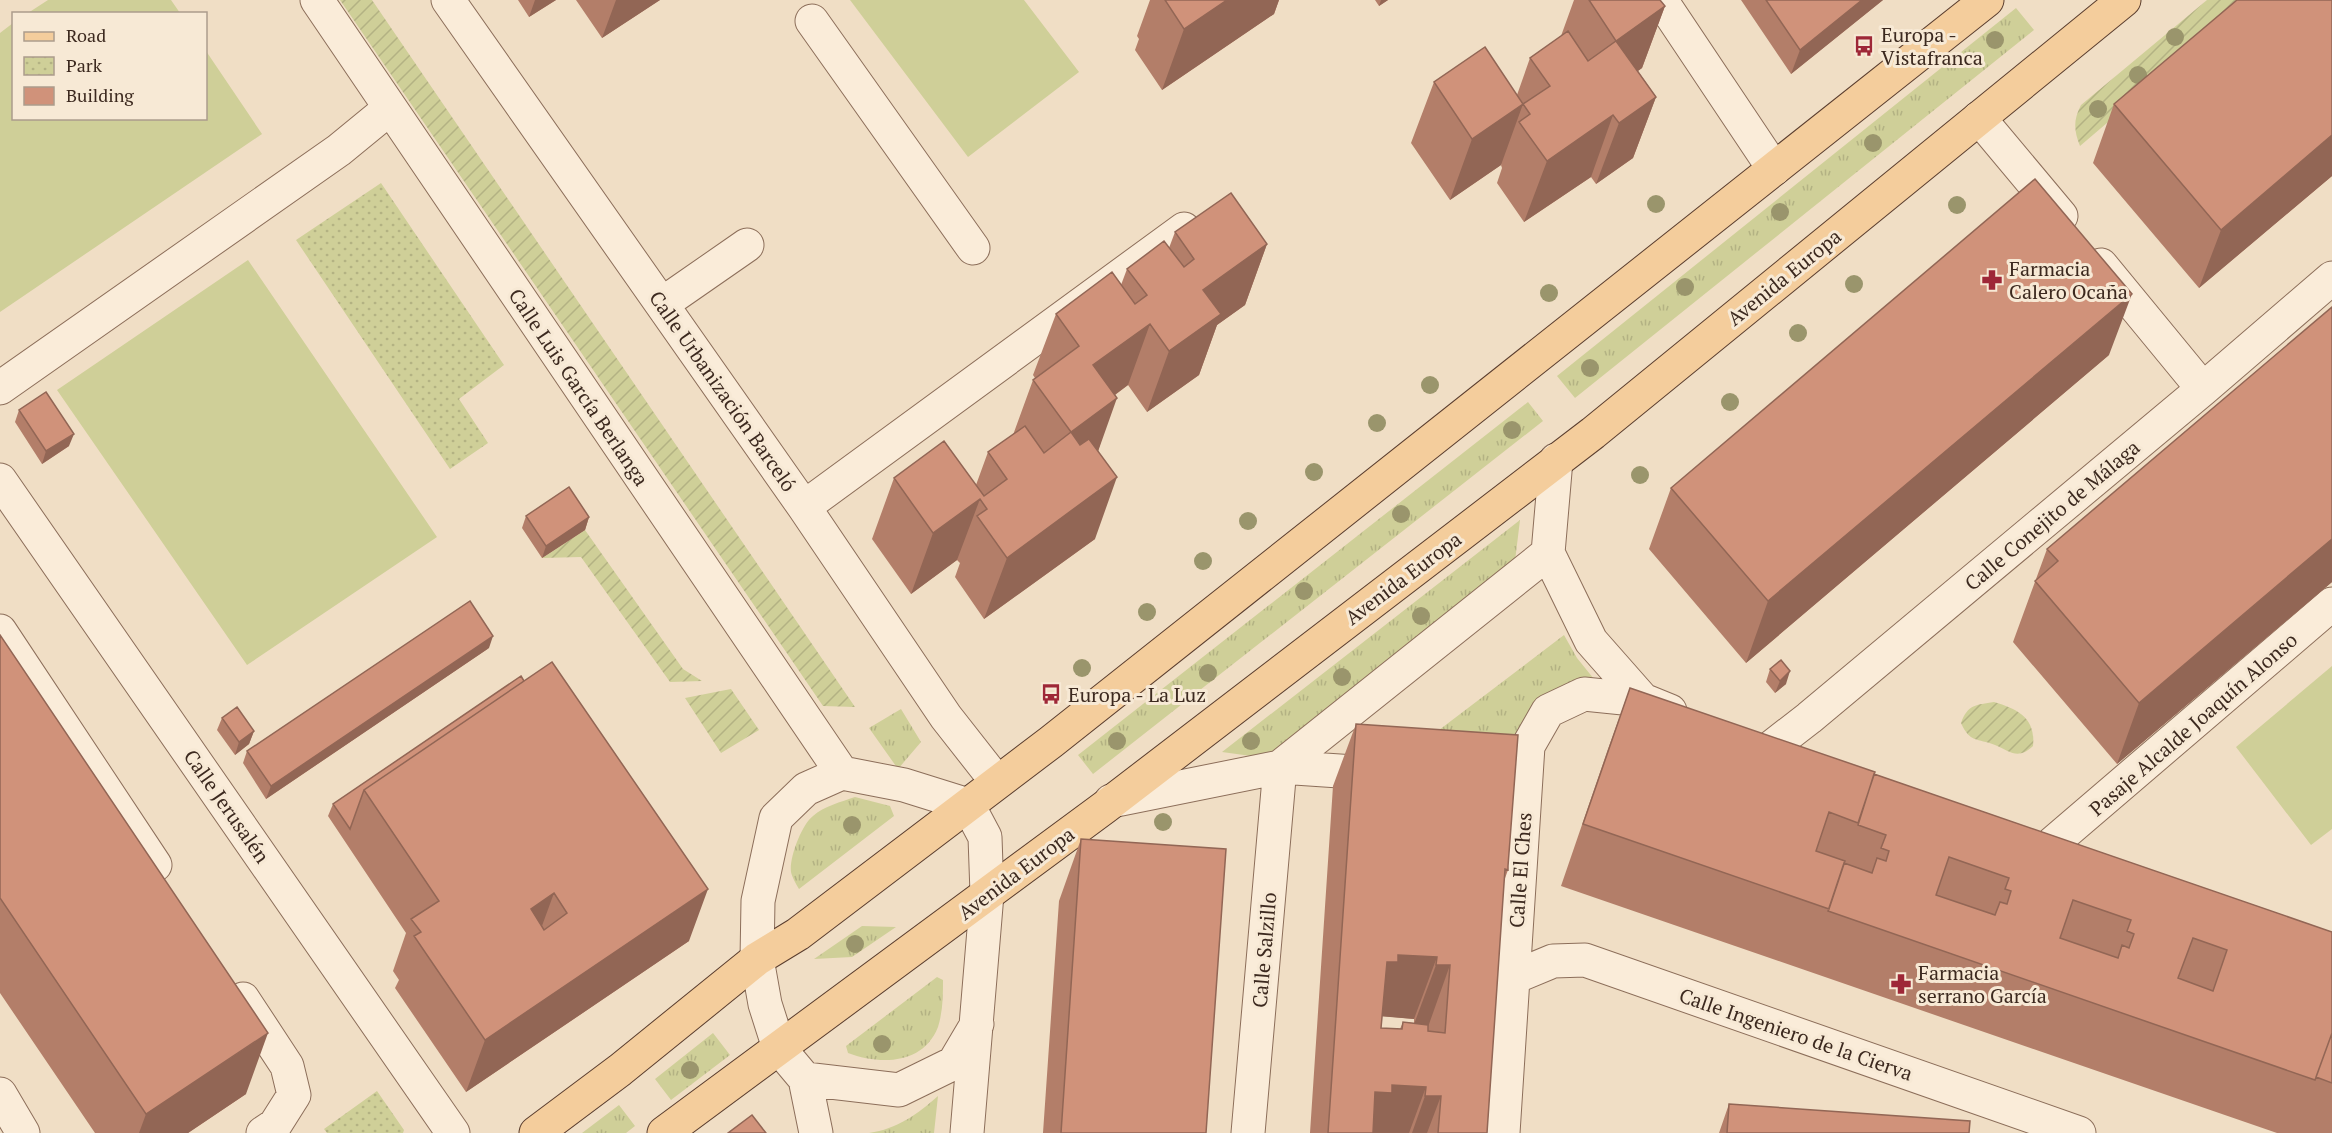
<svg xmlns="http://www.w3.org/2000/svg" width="2332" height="1133" font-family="'PT Serif',serif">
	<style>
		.grass { fill: url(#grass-tufts) }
		.park { fill: url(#park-dots) }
		.garden { fill: url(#garden-furrows) }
		.pitch { fill: #cfcf98 }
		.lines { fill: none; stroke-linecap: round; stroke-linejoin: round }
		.minor-casing { stroke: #8c6e5a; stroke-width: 35 }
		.major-casing { stroke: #5a3d2e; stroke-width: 35 }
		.minor { stroke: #faecd9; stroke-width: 33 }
		.major { stroke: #f4cd9c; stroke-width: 33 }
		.tree { fill: #9a956c }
		.wall { fill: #b37e69; fill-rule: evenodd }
		.shaded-wall { fill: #926655 }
		.building { fill: #d0927a; stroke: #926655; stroke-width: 1.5; fill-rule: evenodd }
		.labels { text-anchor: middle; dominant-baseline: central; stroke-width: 6; stroke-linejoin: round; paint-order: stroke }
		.poi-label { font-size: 20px; fill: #3c291f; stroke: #f7e9d5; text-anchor: start }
		.street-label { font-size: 20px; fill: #3c291f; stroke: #f7e9d5 }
	</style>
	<defs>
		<pattern id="grass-tufts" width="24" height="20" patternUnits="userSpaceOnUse" patternTransform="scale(1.5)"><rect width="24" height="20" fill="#cfcf98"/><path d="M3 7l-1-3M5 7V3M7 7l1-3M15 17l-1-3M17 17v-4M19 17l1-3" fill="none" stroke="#b3b283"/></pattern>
		<pattern id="park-dots" width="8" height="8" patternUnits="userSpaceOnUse" patternTransform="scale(1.5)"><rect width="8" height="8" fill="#cfcf98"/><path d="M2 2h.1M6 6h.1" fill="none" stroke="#b3b283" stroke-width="1.8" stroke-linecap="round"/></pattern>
		<pattern id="garden-furrows" width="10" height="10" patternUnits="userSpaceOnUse" patternTransform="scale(1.5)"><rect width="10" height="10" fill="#cfcf98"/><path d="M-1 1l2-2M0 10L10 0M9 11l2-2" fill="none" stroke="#b3b283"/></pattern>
	</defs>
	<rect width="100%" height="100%" fill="#f0dec5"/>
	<path class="grass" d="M2016,8L2034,30L1575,398L1557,376Z
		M1528,402L1543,421L1093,774L1078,755Z
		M1520,520L1515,561L1277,750L1251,756L1222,752Z
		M1564,635L1577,658L1598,684L1518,737L1414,749Z
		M901,709L921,742L898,769L869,728Z
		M855,797L890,806L894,816L799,889C796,884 792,877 791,872C789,858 802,824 813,816C824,806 841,802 855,797Z
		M862,926L896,927L852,957L814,959Z
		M937,977L943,980C943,995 943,1011 938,1027C923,1065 880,1065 848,1053L846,1046Z
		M713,1033L730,1055L671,1100L655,1079Z
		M938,1096L934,1133H869C897,1129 918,1114 938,1096Z
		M619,1105L635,1126L626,1133H582Z"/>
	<path class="park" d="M381,183L504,365L459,399L488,443L450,469L296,240Z
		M377,1091L404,1130L403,1133H327L324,1129Z"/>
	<path class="garden" d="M340,0H372L855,707L823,706Z
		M2207,0H2237L2243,7L2080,146C2074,131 2073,120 2081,105Z
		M585,530L683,669L702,681L670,682L581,557L542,558Z
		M731,689L759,730L721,753L685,698Z
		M1994,702C2018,709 2036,718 2033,746C2018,760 2011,752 1995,745C1977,738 1970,743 1961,723C1968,704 1976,705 1994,702Z"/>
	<path class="pitch" d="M48,0H171L180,13H28Z
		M850,0H1024L1079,72L968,157Z
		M13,23L14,118H206V51L262,134L0,312V33Z
		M248,260L437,537L247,665L57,390Z
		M2332,666V829L2311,845L2236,747Z"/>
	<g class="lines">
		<g class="minor-casing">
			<path id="minor" d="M317,0L842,773
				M448,0L804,507L946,717L997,782
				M1661,0L1774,169
				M812,21L973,248
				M1979,118L2061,216
				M2101,265L2203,389
				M662,304L747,245
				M0,388L339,150L389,109
				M0,480L453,1133
				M804,507L1184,229
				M1548,553L1591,641L1643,700L1670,711
				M0,631L155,865
				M1769,749L1809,718L2203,389L2332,278
				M1280,767L1548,553L1556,460
				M1111,801L1280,767L1384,774
				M2053,843L2332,604
				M1512,978L1553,961L1585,960L2079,1133
				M243,999L287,1066L294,1095L275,1125L263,1133
				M805,1079L816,1133
				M0,1094L23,1133
				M967,1133L987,894L985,837L968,805L904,785L842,773L806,789L776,818L758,901L757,959L765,1004L779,1048L805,1079L899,1090L954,1063L977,1024
				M1248,1133L1280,767
				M1503,1133L1528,746L1548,711L1584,694L1643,700"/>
		</g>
		<g class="major-casing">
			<path id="major" d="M536,1133L620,1070L757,959L798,934L1051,742L1987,0
				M664,1133L1105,807L1593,433L2124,0"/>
		</g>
		<use href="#minor" class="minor"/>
		<use href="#major" class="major"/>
	</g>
	<g class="tree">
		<circle cx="2175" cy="37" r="9"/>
		<circle cx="1995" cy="40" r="9"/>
		<circle cx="2138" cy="75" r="9"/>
		<circle cx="2098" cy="109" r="9"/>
		<circle cx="1873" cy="143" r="9"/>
		<circle cx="1656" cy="204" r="9"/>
		<circle cx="1957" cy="205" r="9"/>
		<circle cx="1780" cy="212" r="9"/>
		<circle cx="1854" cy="284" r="9"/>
		<circle cx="1685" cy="287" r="9"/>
		<circle cx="1549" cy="293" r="9"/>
		<circle cx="1798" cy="333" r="9"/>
		<circle cx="1590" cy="368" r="9"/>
		<circle cx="1430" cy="385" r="9"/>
		<circle cx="1730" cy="402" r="9"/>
		<circle cx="1377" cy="423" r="9"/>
		<circle cx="1512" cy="430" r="9"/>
		<circle cx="1314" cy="472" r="9"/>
		<circle cx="1640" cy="475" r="9"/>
		<circle cx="1401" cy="514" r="9"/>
		<circle cx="1248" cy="521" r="9"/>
		<circle cx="1203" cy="561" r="9"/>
		<circle cx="1304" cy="591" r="9"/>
		<circle cx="1147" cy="612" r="9"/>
		<circle cx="1421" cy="616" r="9"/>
		<circle cx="1082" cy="668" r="9"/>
		<circle cx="1208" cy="673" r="9"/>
		<circle cx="1342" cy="677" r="9"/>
		<circle cx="1117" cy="741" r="9"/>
		<circle cx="1251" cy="741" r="9"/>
		<circle cx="1163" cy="822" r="9"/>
		<circle cx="852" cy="825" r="9"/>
		<circle cx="855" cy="944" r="9"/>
		<circle cx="882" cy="1044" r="9"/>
		<circle cx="690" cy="1070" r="9"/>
	</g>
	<path class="wall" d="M518,0H556L529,17Z
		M576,0H660L602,38Z
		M1150,0H1279L1274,14L1162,90L1135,50L1139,39L1137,36Z
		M1375,0H1388L1379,6Z
		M1574,0H1660L1665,6L1642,68L1638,71L1656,97L1633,158L1596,184L1591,177L1524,222L1497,183L1502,168L1501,165L1514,128L1501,165L1450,200L1411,143L1434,82L1517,95L1530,58L1561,36Z
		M1741,0H1883L1791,74Z
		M2332,0V176L2199,288L2093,163L2114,104Z
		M1175,232L1267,244L1245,305L1217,325L1199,375L1147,412L1128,385L1115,395L1098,451L1095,539L984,619L955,577L960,563L957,560L911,594L872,539L894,478L976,485L988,452L1013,435L1033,380L1035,378L1033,375L1056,314L1121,285L1127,269L1169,248Z
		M2332,307V582L2117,764L2013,642L2047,549Z
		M2109,355L1746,663L1649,549L1671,488Z
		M19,410L69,446L42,464L15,422Z
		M526,516L589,517L585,530L542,558L522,528Z
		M0,635L246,1094L188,1133H95L0,993Z
		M489,648L266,799L243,763L247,751Z
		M1770,669L1786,684L1775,693L1766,682Z
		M521,676L689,941L466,1092L395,988L399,980L393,971L406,933L328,816L333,804Z
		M1630,688L1874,774L2332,932V1133H2277L1561,886L1608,749Z
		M222,718L254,731L249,744L235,755L217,730Z
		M1356,724L1508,870L1504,881L1487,1133H1310L1333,786ZM1382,1016L1414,1019V1023L1403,1022L1400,1029L1381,1028Z
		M1081,839L1206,1133H1043L1059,901Z
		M1729,1104L1969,1133H1719Z"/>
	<path class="shaded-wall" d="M535,0H556L529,17Z
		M616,0H660L602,38Z
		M1227,0H1279L1274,14L1162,90L1184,29Z
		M1381,0H1388L1379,6Z
		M1862,0H1883L1791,74L1800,50Z
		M1665,6L1642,68L1594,102L1616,41Z
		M1656,97L1633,158L1596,184L1619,123Z
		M1523,104L1501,165L1450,200L1472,139Z
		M1613,115L1591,177L1524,222L1547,161Z
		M2332,135V176L2199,288L2221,230Z
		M1267,244L1245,305L1217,325L1199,375L1147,412L1169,351L1203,290Z
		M2132,294L2109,355L1746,663L1768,601Z
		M1150,324L1128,385L1071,427L1093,365Z
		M1117,398L1095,460L1048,493L1071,432Z
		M74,434L69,446L42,464L46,451Z
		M1117,477L1095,539L984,619L1007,558Z
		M980,499L957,560L911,594L933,533Z
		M589,517L585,530L542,558L546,546Z
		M2332,539V582L2117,764L2139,703Z
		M493,636L489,648L266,799L271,786Z
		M1790,671L1786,684L1775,693L1780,681Z
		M254,731L249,744L235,755L239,742Z
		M708,889L689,941L466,1092L485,1040Z
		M554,893L535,945L531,909Z
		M1398,955L1437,957L1414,1019L1378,1016L1387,962Z
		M1436,965H1450L1428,1027H1413Z
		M268,1033L246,1094L188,1133H139L146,1114Z
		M1392,1085L1426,1087L1409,1133H1360L1375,1092Z
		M1425,1096H1441L1427,1133H1412Z"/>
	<path class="building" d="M1165,0H1227L1184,29Z
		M1589,0H1660L1665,6L1616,41Z
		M1766,0H1862L1800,50Z
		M2237,0H2332V135L2221,230L2114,104Z
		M1568,31L1588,61L1616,41L1656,97L1619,123L1613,115L1547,161L1519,122L1530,114L1523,104L1550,86L1530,58Z
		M1485,47L1523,104L1472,139L1434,82Z
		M2035,179L2132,294L1768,601L1671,488Z
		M1231,193L1267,244L1203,290L1221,314L1169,351L1150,324L1093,365L1117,398L1071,432L1033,380L1079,346L1056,314L1112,272L1135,304L1147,295L1127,269L1164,241L1184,267L1194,259L1175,232Z
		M2332,307V539L2139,703L2035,581L2058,561L2047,549Z
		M46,392L74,434L46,451L19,410Z
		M1025,426L1044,453L1071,432L1080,445L1089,439L1117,477L1007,558L977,516L987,509L980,499L933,533L894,478L944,441L984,496L1007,479L988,452Z
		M569,487L589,517L546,546L526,516Z
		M470,601L493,636L271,786L247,751Z
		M0,635L268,1033L146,1114L0,898Z
		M1781,660L1790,671L1780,681L1770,669Z
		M552,662L708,889L485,1040L414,936L421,932L411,919L439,901L364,790ZM554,893L567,913L544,930L531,909Z
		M521,676L524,681L364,790L350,829L333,804Z
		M1630,688L1875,772L1858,823L1829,812L1816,851L1845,861L1829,909L1583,824Z
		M237,707L254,731L239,742L222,718Z
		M1356,724L1518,735L1508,866V870L1505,869L1487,1133H1438L1441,1096H1425L1426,1087L1392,1085V1093L1375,1092L1373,1133H1328ZM1398,955L1437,957L1436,965H1450L1445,1033L1428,1031V1025L1403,1022L1402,1029L1381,1028L1387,962H1398Z
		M1874,774L2332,932V1033L2315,1080L1828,911L1844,863L1872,873L1877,858L1886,861L1889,851L1881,848L1886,835L1858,825ZM1949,857L2009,878L2005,889L2011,891L2007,904L2000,902L1995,915L1936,895ZM2073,900L2131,920L2127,931L2134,934L2129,948L2122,945L2118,958L2060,938ZM2193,938L2227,950L2213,991L2178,978Z
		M1081,839L1226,849L1206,1133H1061Z
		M2332,1033V1083L2316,1077Z
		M1729,1104L1970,1121L1969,1133H1727Z
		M752,1115L766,1133H728Z"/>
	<defs>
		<g id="bus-bare" transform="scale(1.62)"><path d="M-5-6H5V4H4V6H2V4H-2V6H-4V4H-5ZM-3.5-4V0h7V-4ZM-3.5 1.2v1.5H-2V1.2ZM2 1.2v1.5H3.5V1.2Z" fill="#9e2737" stroke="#f7e9d5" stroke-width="2.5" paint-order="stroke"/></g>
		<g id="pharmacy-bare" transform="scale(1.62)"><path d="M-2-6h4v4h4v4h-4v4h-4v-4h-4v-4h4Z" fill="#9e2737" stroke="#f7e9d5" stroke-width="2.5" paint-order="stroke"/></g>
	</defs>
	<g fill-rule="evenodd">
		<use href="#bus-bare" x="1864" y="46"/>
		<use href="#pharmacy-bare" x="1992" y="280"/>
		<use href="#bus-bare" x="1051" y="694"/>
		<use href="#pharmacy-bare" x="1901" y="984"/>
	</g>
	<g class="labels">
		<g class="poi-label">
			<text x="1881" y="34">Europa -<tspan x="1881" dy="23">Vistafranca</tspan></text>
			<text x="2009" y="268">Farmacia<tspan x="2009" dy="23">Calero Ocaña</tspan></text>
			<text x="1068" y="694">Europa - La Luz</text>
			<text x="1918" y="972">Farmacia<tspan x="1918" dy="23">serrano García</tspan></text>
		</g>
		<g class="street-label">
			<text transform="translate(1784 277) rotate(-39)">Avenida Europa</text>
			<text transform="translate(579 387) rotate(56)">Calle Luis García Berlanga</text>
			<text transform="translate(723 391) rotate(55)">Calle Urbanización Barceló</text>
			<text transform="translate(2052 515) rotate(-40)">Calle Conejito de Málaga</text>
			<text transform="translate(1403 578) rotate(-37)">Avenida Europa</text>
			<text transform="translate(2193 724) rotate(-41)">Pasaje Alcalde Joaquín Alonso</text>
			<text transform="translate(227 806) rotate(55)">Calle Jerusalén</text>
			<text transform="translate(1520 870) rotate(-86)">Calle El Ches</text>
			<text transform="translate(1016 873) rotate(-37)">Avenida Europa</text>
			<text transform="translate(1264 950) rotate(-85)">Calle Salzillo</text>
			<text transform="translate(1796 1034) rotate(19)">Calle Ingeniero de la Cierva</text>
		</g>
	</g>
	<rect x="12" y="12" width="195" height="108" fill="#f7e9d5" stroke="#ac9c8c" stroke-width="1.5"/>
	<rect x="24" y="32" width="30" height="9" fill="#f4cd9c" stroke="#ac9c8c" stroke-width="1.5"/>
	<text x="66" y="42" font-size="18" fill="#3c291f">Road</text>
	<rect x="24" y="57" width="30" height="18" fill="url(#park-dots)" stroke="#ac9c8c" stroke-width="1.5"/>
	<text x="66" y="72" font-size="18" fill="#3c291f">Park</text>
	<rect x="24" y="87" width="30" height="18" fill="#d0927a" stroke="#ac9c8c" stroke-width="1.5"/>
	<text x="66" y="102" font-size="18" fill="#3c291f">Building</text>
</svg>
